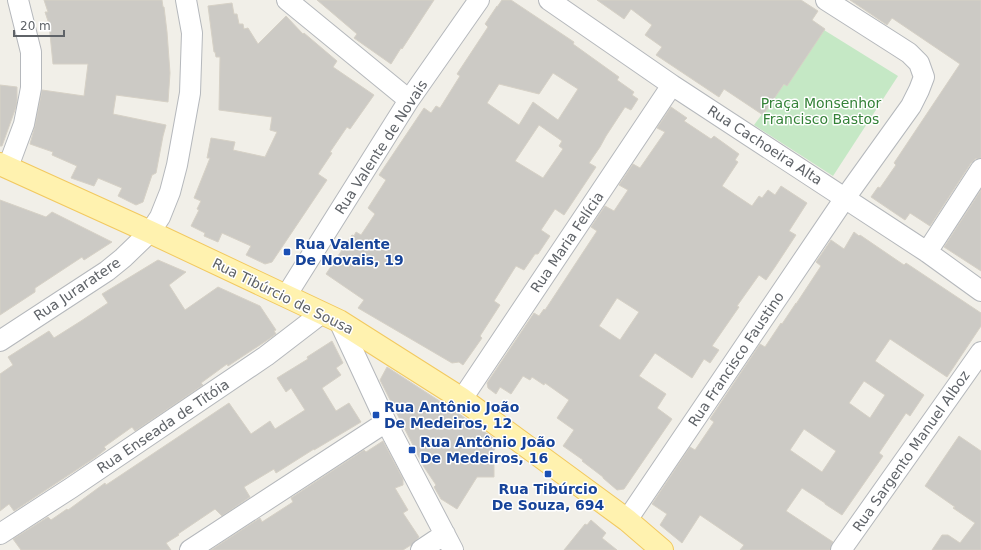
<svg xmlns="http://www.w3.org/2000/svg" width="981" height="550" font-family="'DejaVu Sans',sans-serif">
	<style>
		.green { fill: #c5e8c5 }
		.building { fill: #cccac5; stroke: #d6d1c6; fill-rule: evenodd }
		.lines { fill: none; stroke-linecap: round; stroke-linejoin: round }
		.minor-casing { stroke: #b5b8bc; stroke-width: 22 }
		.major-casing { stroke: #f2c960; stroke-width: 24 }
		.minor { stroke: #fff; stroke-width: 20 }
		.major { stroke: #fff2af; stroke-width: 22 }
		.transit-dot { fill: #1a4fb4; stroke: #fff; stroke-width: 1.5 }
		.labels { text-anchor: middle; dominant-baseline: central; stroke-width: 3; stroke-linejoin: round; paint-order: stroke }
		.park-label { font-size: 14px; fill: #348238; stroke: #fff }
		.street-label { font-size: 14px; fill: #5f6368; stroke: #fff }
		.transit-label { font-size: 14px; font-weight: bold; fill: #164399; stroke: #fff; text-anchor: start }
	</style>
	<rect width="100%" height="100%" fill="#f1efe8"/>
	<path class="green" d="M824,30L898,76L833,176L754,125Z"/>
	<path class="building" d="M44,0H162L163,7H164L167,32L170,73L168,102L116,95L113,114L166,125L163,136L156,173L152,175L143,202L136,205L118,196L122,188L98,178L94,186L71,178L77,166L52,155L53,152L30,144L35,126L42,90L84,96L88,64H53L49,24L45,12H48Z
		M317,0H434L402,49L401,48L391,64L354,38L357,34Z
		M502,0H511L574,42L573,44L619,77L617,80L634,92L632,95L638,99L631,110L625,107L606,136L600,147L589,163L596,167L564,215L555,209L541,230L550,236L538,254H535L524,270L516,266L494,301L500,305L480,336L482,338L463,365L459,362L452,363L358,308L364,300L326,274L352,235L354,236L356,232L361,235L375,214L368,208L386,180L379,175L424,108L431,113L436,106L440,108L460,76L457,74L488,27L485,24L497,6V7ZM553,73L578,89L558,120L533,102L519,125L487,103L499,84L539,94ZM539,125L562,141L559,146L563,149L543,178L515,161Z
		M597,0H801L818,11L812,20L825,29L787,86L784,84L763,115L724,89L719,97L656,55L662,47L645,35L652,25L631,9L624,19Z
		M850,0H981V158L975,159L971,163L930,226L910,213L905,220L871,197L878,187L880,188L896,165L894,163L960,64L892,18L887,25Z
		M232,3L234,14H237L239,24H243L244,29L248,28L258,44L286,16L303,34L304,33L337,61L333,67L374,95L350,129L347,127L330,152L332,153L318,174L327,180L272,262L265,264L246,255L251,246L222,233L218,242L204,236L205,233L191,226L199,210L197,209L201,201L194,198L210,158H207L211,138L235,142L233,150L265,157L277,132L270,130L272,117L219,110L220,57H216L215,52H214L208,6Z
		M0,85L17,87V100L16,107L2,146H0Z
		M671,107L687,118L684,121L711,139L714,136L739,154L735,160L738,162L722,186L752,206L759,196L762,198L768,190L775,195L781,186L807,203L789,231L796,235L775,267L766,280L759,275L737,306L739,307L712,346L719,350L710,363L704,359L692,378L655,353L639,376L666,394L657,408L672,419L624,489L617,490L603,478V477L582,461L583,460L563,446L574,430L557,418L569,400L545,383L544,385L532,377L530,380L523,376L511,394L500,387L496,394L488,388L487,383L534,313L539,316L544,309L545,310L597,231L591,227L605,206L614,211L628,190L619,185L633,164L640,168L665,132L657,128ZM617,298L639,312L620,340L599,326Z
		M981,190V271L944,247Z
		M0,200L46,217L52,212L112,242L84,260L82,257L35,288V292L0,315Z
		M854,232L859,236L860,235L904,265L906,263L981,313V326L947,377L890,339L875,361L924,395L910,416L906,413L879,453L883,456L842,515L825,504V503L802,488L786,511L833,542L830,550H740L744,545L700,515L682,543L660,525L667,514L652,504L690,447L695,450L714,422L710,419L760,344L765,347L781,323L782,324L796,303V304L821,266L816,262L831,240L844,249ZM864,381L885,395L870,418L849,403ZM804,429L836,451L822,472L790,450Z
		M158,260L186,272L169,285L185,310L218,287L260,306L276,330L274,331L276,334L266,341L228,366L227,364L201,383L203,385L135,431L132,427L104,447L106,449L96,457L14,511L9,504L0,511V374L13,365L8,357L49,331L54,338L81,321L108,303L102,294Z
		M332,341L343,363L336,368L341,375L322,388L336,411L349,403L361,422L314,450V449L276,473L274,469L244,487L250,497L222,516L215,509L178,534L179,535L166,543L171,550H21L13,539L48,517L51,520L67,509L68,510L105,483L106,485L229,403L251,434L270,421L275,429L305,410L291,388L286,392L277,378L308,359L307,357Z
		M387,367L455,411L499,442L491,455L494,457V477H477L457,509L441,499L434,487L436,485L424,467L380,380Z
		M959,436L981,451V550H932L942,535H948L960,543L975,523L953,508L955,507L925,486Z
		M383,441L403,479V485L395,488L408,510L403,513L419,537L411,545L403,550H211L260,518L262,522L293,502L291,498L364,450L366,452Z
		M591,520L606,533L602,538L617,550H564L585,524L587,525Z"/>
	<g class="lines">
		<g class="minor-casing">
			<path id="minor" d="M287,0L409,100
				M549,0L672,85L927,252L981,291
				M8,167L24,124L31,88V52L18,0
				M927,252L981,169
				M286,296L409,100L479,0
				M339,321L386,422L453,550
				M0,341L107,271L123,258L150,232L160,217L170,192L177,165L190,93L192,33L186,0
				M462,399L672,85
				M627,520L845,198L911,106L919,90L924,77L919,63L909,53L895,44L826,0
				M0,534L71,488L266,356L322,313
				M190,550L386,422
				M421,550L445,534
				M841,550L981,352"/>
		</g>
		<g class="major-casing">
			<path id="major" d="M0,164L150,232L339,321L462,399L627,520L662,550"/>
		</g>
		<use href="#minor" class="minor"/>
		<use href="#major" class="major"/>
	</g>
	<g class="transit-dot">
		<rect x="283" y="248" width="8" height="8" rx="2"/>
		<rect x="372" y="411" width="8" height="8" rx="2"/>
		<rect x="408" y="446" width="8" height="8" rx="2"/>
		<rect x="544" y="470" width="8" height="8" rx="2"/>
	</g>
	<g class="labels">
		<g class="park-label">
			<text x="821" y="103">Praça Monsenhor<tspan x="821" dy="16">Francisco Bastos</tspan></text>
		</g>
		<g class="street-label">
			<text transform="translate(765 145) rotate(33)">Rua Cachoeira Alta</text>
			<text transform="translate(381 147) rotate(-57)">Rua Valente de Novais</text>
			<text transform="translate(567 242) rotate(-56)">Rua Maria Felícia</text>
			<text transform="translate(77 289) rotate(-34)">Rua Juraratere</text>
			<text transform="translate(283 296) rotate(26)">Rua Tibúrcio de Sousa</text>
			<text transform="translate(736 359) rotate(-56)">Rua Francisco Faustino</text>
			<text transform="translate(163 426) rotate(-34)">Rua Enseada de Titóia</text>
			<text transform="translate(911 451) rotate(-55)">Rua Sargento Manuel Alboz</text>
		</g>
		<g class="transit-label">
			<text x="295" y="244">Rua Valente<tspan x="295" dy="16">De Novais, 19</tspan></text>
			<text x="384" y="407">Rua Antônio João<tspan x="384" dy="16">De Medeiros, 12</tspan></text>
			<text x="420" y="442">Rua Antônio João<tspan x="420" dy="16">De Medeiros, 16</tspan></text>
			<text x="548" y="489" text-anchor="middle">Rua Tibúrcio<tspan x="548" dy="16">De Souza, 694</tspan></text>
		</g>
	</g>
	<path d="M14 30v6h50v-6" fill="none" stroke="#5f6368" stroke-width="2"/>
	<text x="20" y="30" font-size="12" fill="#5f6368" stroke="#ffffff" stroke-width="3" paint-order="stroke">20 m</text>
</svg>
